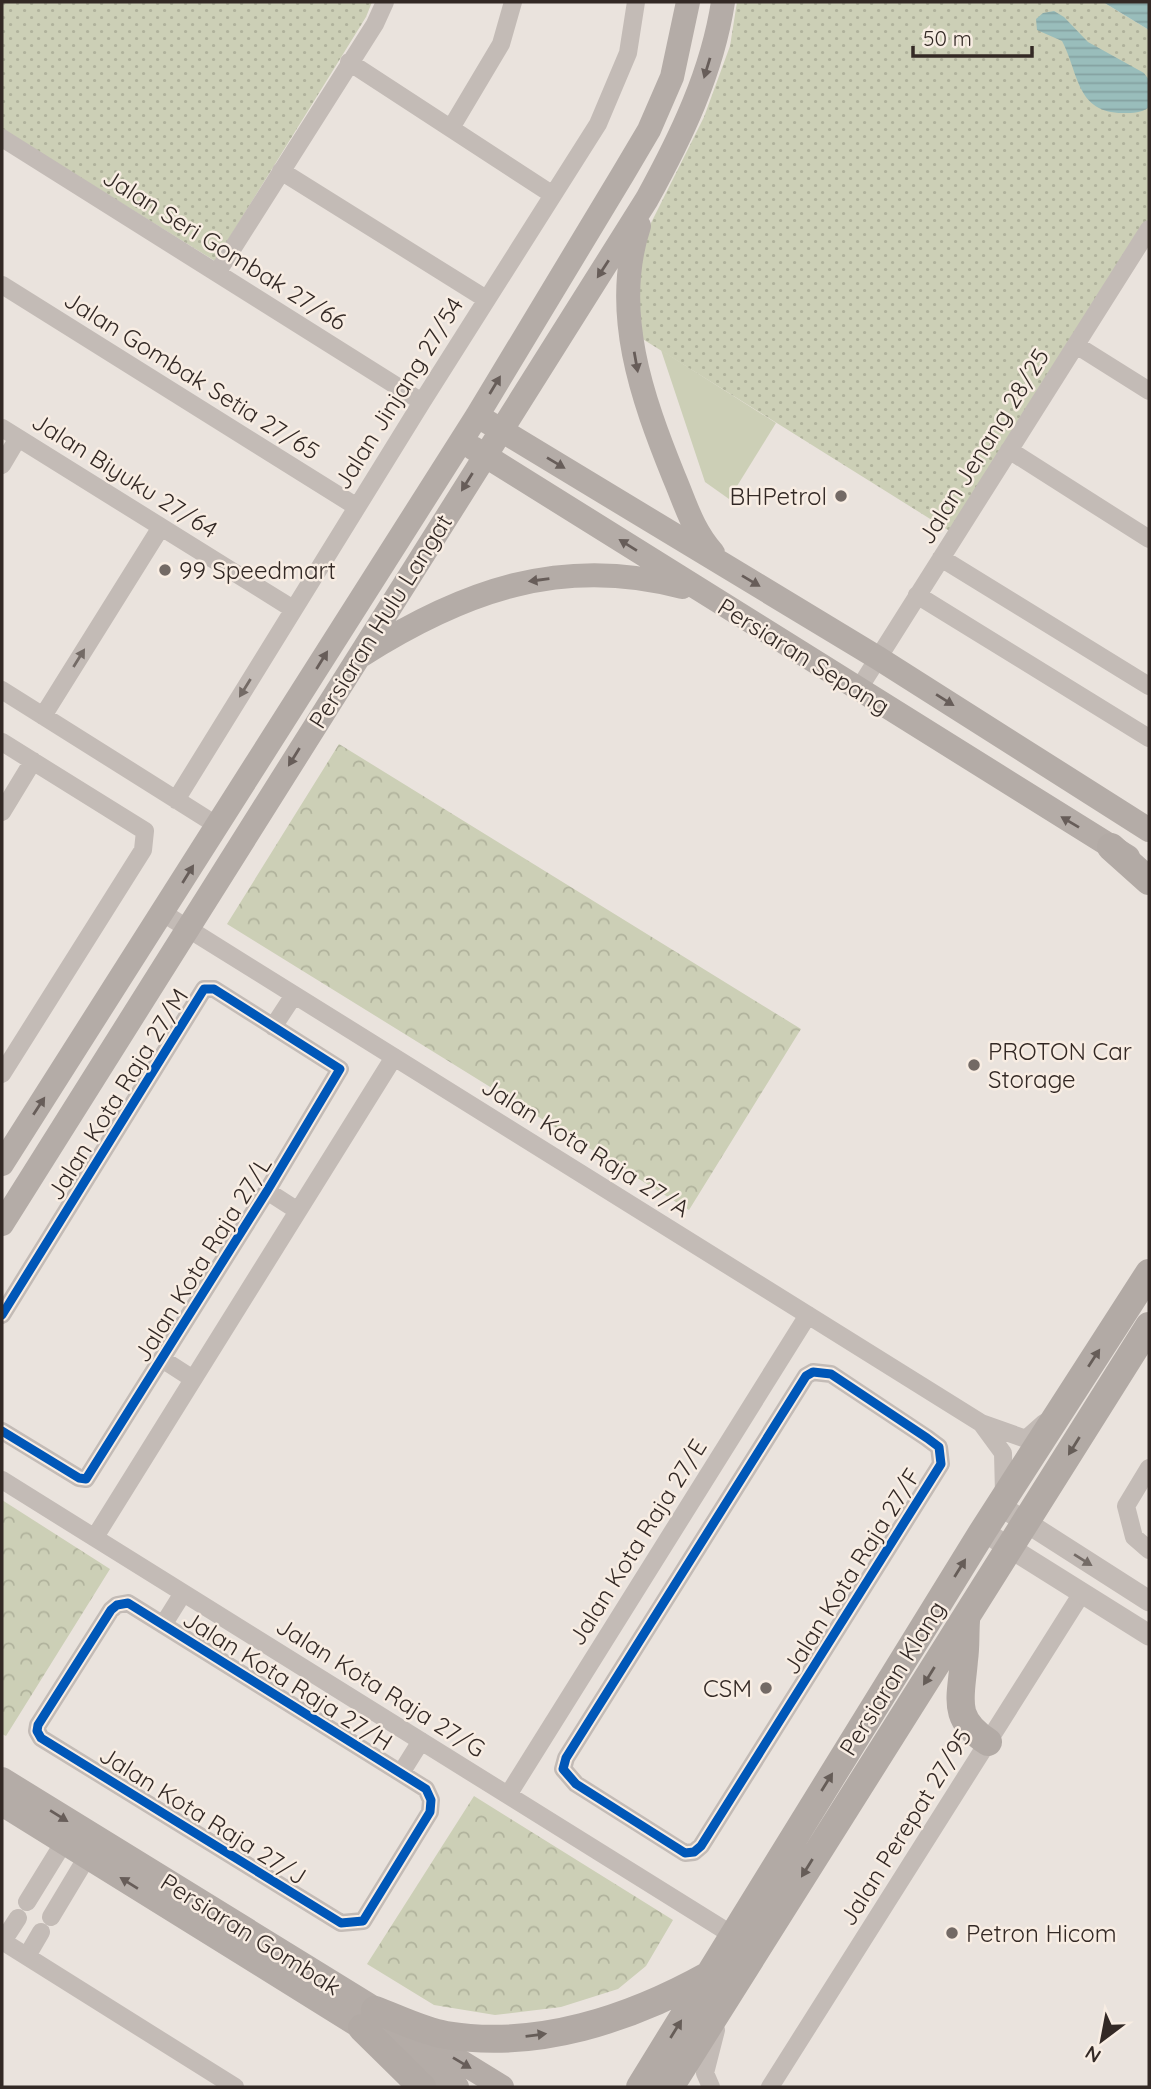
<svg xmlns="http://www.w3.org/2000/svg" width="1151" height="2089" font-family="Quicksand,sans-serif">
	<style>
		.green { fill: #cccfb6 }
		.forest { fill: url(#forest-crowns) }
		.park { fill: url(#park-dots) }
		.water { fill: url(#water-rules) }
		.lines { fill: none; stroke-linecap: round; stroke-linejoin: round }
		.minor { stroke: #c3bbb6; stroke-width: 18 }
		.tertiary { stroke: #c3bbb6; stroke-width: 21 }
		.secondary { stroke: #b4aca7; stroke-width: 24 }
		.primary { stroke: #b2aaa5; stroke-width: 28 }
		.cycleway-casing { stroke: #f8ede3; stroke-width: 13 }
		.cycleway { stroke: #0057b8; stroke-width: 9 }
		.oneway { fill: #675d59 }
		.oneway2 { fill: #746b66 }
		.oneway3 { fill: #665d58 }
		.poi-dot { fill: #736a65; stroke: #f8ede3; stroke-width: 2.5 }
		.labels { text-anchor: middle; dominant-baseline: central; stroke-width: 5; stroke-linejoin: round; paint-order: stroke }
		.street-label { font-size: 24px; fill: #332925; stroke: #f8ede3 }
		.poi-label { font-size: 24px; fill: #332925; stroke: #f8ede3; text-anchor: start }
	</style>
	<defs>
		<pattern id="forest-crowns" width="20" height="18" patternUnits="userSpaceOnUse" patternTransform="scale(1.75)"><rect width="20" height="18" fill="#cccfb6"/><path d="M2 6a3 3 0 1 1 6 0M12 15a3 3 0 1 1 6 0" fill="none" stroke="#b0b29c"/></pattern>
		<pattern id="park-dots" width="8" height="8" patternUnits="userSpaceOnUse" patternTransform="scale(1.75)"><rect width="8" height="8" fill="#cccfb6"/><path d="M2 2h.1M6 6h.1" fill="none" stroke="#b0b29c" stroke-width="1.8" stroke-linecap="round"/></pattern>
		<pattern id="water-rules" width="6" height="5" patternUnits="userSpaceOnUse" patternTransform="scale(1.75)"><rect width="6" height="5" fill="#99bdbb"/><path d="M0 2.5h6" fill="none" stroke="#84a2a1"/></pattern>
	</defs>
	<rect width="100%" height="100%" fill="#eae3dd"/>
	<path class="green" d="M661,350L776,423L729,499L705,482Z"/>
	<path class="forest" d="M339,744L801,1029L689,1210L227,924Z
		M2,1500L110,1569L6,1736L2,1734Z
		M474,1796L673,1920L646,1966L618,1989L561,2007L495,2015L434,2005L367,1964Z"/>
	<path class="park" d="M2,2H372L366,17L215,261L2,129Z
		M737,2H1103L1149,30V218L951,532L641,338L637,323L643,239L704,117L730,46Z"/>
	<path class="water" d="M1103,2H1149V30Z
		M1054,11L1064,17L1088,42L1144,73L1149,80V107C1142,113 1133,113 1123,113C1076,113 1079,73 1062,41L1037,30L1036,19L1043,13Z"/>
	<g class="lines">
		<path class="minor" d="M349,62L553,195
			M451,128L501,44L513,2
			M2,138L422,402
			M281,171L486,299
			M217,273L375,24L385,2
			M2,285L357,507
			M1076,345L1149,391
			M2,428L293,609
			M1009,450L1149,539
			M2,465L18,438
			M941,558L1149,686
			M917,595L1149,738
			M2,690L218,826
			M858,690L1149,229
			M43,716L161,527
			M2,742L145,831L143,850L2,1074
			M176,800L422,402L598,124L628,53L636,2
			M2,812L33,761
			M163,913L981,1423L1026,1439L1044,1423
			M273,1027L294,995
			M267,1191L298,1211
			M2,1315L204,989H214L340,1069L267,1191L86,1479L79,1478L2,1431
			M162,1359L193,1379
			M813,1372L831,1374L927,1438L939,1447L941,1464L701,1846L694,1852L685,1853L576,1784L563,1769L566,1758L806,1376Z
			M981,1423L1003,1453L1004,1493
			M1149,1468L1126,1506L1134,1537L1149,1550
			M2,1480L734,1936
			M95,1537L394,1057
			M128,1603L426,1789L431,1800L430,1812L363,1921L341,1923L41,1738L37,1731L38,1725L111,1610L117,1605Z
			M163,1625L183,1593
			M401,1773L421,1741
			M508,1795L808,1315
			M27,1902L64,1842
			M51,1917L87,1857
			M2,1941L235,2087
			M3,1941L18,1918
			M27,1956L41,1932
			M711,2087L705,2073L716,2030
			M770,2087L1082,1593"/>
		<path class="tertiary" d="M999,1505L1149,1601
			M983,1531L1149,1635"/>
		<path class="secondary" d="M639,226C611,311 642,398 674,477C686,505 692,529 713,553
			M486,421L878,658L1149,830
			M473,448L1128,857
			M362,655C463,591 562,555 682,587
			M2,1164L477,416L623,174L649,130L672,77L688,2
			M2,1224L647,199C681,137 712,73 723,2
			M2,1779L502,2087
			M2,1804L457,2087"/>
		<path class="primary" d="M1111,847L1149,881
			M966,1621C965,1634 966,1647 964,1660C961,1699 951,1718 988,1742
			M375,2010C397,2018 422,2031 446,2035C537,2050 630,2019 709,1975
			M362,2028L422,2087
			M640,2087L983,1531L1149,1273
			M670,2087L1149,1326"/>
		<g class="cycleway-casing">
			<path id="cycleway" d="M2,1315L204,989H214L340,1069L267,1191L86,1479L79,1478L2,1431
				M813,1372L831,1374L927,1438L939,1447L941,1464L701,1846L694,1852L685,1853L576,1784L563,1769L566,1758L806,1376Z
				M128,1603L426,1789L431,1800L430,1812L363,1921L341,1923L41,1738L37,1731L38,1725L111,1610L117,1605Z"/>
		</g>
		<use href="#cycleway" class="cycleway"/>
	</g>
	<defs><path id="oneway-solid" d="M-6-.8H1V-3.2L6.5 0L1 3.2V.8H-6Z" transform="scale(1.75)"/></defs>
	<g class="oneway">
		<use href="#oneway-solid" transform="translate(707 68) rotate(107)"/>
		<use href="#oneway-solid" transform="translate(603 269) rotate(123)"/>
		<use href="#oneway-solid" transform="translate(636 362) rotate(80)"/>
		<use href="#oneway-solid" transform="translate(495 385) rotate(-59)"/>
		<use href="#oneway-solid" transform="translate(556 463) rotate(31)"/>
		<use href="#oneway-solid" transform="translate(467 482) rotate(122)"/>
		<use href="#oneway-solid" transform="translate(628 545) rotate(-148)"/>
		<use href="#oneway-solid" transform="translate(539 580) rotate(172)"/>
		<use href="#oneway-solid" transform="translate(751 581) rotate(31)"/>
		<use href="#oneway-solid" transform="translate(322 660) rotate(-58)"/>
		<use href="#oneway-solid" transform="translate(945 700) rotate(32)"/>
		<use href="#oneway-solid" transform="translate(294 757) rotate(122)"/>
		<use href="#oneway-solid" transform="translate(1070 822) rotate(-149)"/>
		<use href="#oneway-solid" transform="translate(188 874) rotate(-58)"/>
		<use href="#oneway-solid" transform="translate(39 1106) rotate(-57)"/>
		<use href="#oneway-solid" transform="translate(59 1816) rotate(32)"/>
		<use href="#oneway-solid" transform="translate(129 1883) rotate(-148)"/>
		<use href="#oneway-solid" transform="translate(462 2063) rotate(31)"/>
	</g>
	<g class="oneway2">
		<use href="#oneway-solid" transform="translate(79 658) rotate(-58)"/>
		<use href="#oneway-solid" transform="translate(245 688) rotate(122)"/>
		<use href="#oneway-solid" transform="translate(1083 1560) rotate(32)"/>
	</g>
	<g class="oneway3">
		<use href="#oneway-solid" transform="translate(1094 1358) rotate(-57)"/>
		<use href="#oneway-solid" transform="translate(1074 1446) rotate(122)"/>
		<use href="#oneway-solid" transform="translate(960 1568) rotate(-58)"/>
		<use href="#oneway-solid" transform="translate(929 1676) rotate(122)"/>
		<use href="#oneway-solid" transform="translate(827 1782) rotate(-58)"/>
		<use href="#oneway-solid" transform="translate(807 1868) rotate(122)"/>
		<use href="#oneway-solid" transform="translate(676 2029) rotate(-58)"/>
		<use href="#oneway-solid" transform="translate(536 2035) rotate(-7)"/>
	</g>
	<g class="poi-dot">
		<circle cx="841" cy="496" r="7"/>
		<circle cx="165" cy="570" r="7"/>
		<circle cx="974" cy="1065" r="7"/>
		<circle cx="766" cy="1688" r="7"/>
		<circle cx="952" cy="1933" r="7"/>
	</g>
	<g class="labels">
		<g class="street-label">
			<text transform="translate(225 249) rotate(32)">Jalan Seri Gombak 27/66</text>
			<text transform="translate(192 375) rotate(32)">Jalan Gombak Setia 27/65</text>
			<text transform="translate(398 393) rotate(-58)">Jalan Jinjang 27/54</text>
			<text transform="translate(983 446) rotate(-58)">Jalan Jenang 28/25</text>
			<text transform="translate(125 475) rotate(32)">Jalan Biyuku 27/64</text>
			<text transform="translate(380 621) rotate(-58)">Persiaran Hulu Langat</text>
			<text transform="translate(804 656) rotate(32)">Persiaran Sepang</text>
			<text transform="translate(117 1094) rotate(-58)">Jalan Kota Raja 27/M</text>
			<text transform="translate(586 1147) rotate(32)">Jalan Kota Raja 27/A</text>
			<text transform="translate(202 1259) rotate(-58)">Jalan Kota Raja 27/L</text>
			<text transform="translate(637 1542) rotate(-58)">Jalan Kota Raja 27/E</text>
			<text transform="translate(851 1571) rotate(-58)">Jalan Kota Raja 27/F</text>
			<text transform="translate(892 1678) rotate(-58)">Persiaran Klang</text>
			<text transform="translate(288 1680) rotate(32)">Jalan Kota Raja 27/H</text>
			<text transform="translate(381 1687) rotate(32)">Jalan Kota Raja 27/G</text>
			<text transform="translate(203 1815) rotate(32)">Jalan Kota Raja 27/J</text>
			<text transform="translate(905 1827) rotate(-58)">Jalan Perepat 27/95</text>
			<text transform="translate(251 1934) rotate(32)">Persiaran Gombak</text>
		</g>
		<g class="poi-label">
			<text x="827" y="496" text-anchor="end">BHPetrol</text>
			<text x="179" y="570">99 Speedmart</text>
			<text x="988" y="1051">PROTON Car<tspan x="988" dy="28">Storage</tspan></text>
			<text x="752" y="1688" text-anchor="end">CSM</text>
			<text x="966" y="1933">Petron Hicom</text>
		</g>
	</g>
	<rect width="1151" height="2089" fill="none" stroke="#332925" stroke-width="7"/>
	<g transform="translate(1102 2040) rotate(212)" stroke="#f8ede3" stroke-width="5" paint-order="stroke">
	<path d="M0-5L12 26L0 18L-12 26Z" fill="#332925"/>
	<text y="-10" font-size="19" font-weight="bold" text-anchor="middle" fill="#332925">N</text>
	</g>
	<path d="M913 46v10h119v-10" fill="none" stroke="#332925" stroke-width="3.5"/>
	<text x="923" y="46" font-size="21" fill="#332925" stroke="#f8ede3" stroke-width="5" paint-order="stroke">50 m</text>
</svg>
